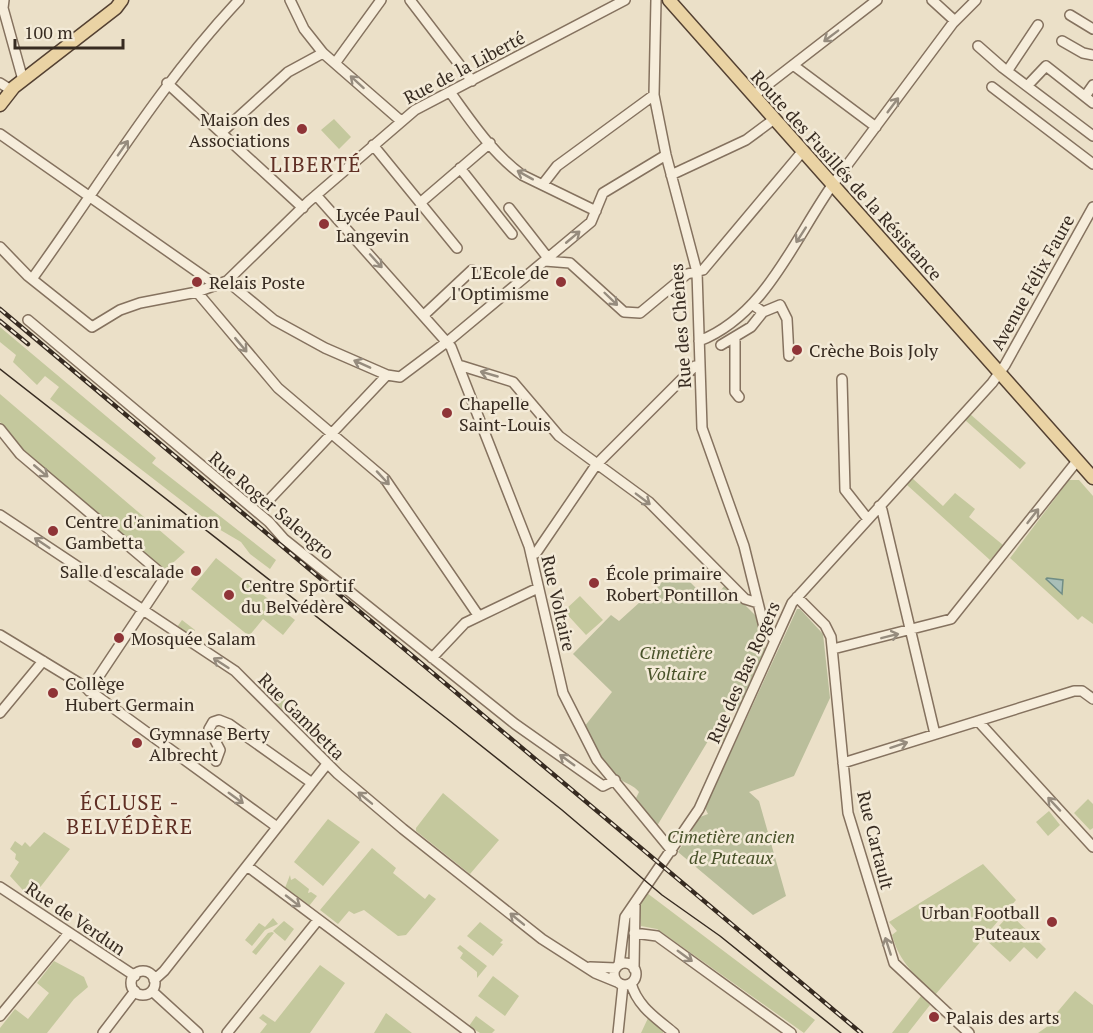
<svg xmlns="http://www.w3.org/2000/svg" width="1093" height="1033" font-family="'PT Serif',serif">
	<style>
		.green { fill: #c4c89d }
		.cemetery { fill: #babe9b }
		.water { fill: #a9bfb8; stroke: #708d85; stroke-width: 1.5 }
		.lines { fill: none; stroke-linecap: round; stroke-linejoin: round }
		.minor-casing { stroke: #85725f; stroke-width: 12 }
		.major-casing { stroke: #544132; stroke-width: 15 }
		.minor { stroke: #f6eddb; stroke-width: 9 }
		.major { stroke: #ead3a4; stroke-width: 12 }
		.tram { stroke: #372b21; stroke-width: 1.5 }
		.rail-casing { stroke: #372b21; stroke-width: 4.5 }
		.rail { stroke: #f3ead7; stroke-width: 2; stroke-dasharray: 7; stroke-linecap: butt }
		.oneway { stroke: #968c7e }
		.poi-dot { fill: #8f3437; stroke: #f3ead7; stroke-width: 2 }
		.labels { text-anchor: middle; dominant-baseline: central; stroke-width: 5; stroke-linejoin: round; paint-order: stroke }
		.street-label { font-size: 18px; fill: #372b21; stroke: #f3ead7 }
		.poi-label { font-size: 18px; fill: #372b21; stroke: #f3ead7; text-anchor: start }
		.park-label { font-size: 18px; font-style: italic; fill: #485229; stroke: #f3ead7 }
		.quarter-label { font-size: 21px; letter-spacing: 1.5px; fill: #602f24; stroke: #f3ead7 }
	</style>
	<rect width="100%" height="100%" fill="#ebe0c8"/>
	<path class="green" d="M334,119L351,137L339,149L321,130Z
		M0,327L156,458L152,463L276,560L270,569L250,554L241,542L217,528L50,399L59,387L45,376L37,385L13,362L16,355L0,342Z
		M0,394L185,552L165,570L23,451L0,422Z
		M970,414L1026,463L1020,469L965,420Z
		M912,478L943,506L955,493L975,509L969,517L1003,545L990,560L907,485Z
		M1069,480H1079L1093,496V624L1082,616L1078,620L1010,558Z
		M216,558L295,620L283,635L263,619L249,636L191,589Z
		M580,596L603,620L586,635L564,611Z
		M182,620L195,630L191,636L177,627Z
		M264,678L275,689L269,696L258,685Z
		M278,692L290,704L284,711L272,700Z
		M294,707L304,717L297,724L287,714Z
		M723,717L733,721L723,743L713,739Z
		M443,793L499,840L470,874L416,831V828Z
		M1088,799L1093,804V828L1090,830L1074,813Z
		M1049,811L1060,825L1048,836L1036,822Z
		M328,819L360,842L323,886L294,862Z
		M44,832L70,849L31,899L10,876L19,862L15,859L16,854L10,849L15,841L22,846L25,842L30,847Z
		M372,848L396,868L393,873L425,899L429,894L436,899L406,935L398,936L364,910L354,914L349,911L338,924L320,910Z
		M983,864L1016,900L935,995C916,976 899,962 892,935L897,931L889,922Z
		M290,875L291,880L295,878L309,889L308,893L311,892L317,896L309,906L285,888Z
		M647,893L815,1020L804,1033L657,929L641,926L639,907Z
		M1010,914L1046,949L1037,959L1024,947L1010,962L986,940Z
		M273,918L278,924L265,930L252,946L245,940L259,923L265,927Z
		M284,921L294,929L285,941L273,931Z
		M480,922L503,940L500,943L503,944L493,956L467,936Z
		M272,932L274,933L256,955L252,952L268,933Z
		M460,945L487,966L477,978V972L460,958L463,953L457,948Z
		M54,961L84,977L88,987L74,999L47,1033H0V1028L15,1009L28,1019L49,993L37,983Z
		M320,965L345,983L310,1033H260L267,1024L259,1018L263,1014L275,1022Z
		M493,976L519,996L505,1016L478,996Z
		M1075,991L1093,1005V1033H1038L1058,1019L1054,1016Z
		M921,996L930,1005L908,1033H892Z
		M386,1013L412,1033H374Z
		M476,1016L495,1030L492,1033H480L469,1026Z
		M649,1016L664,1030L663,1033H641Z"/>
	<path class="cemetery" d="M680,572L711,603L725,585L756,616L766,651L738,710L729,706L657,826L636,798L639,792C634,785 626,784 620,779C604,766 593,745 584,727L612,692L573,654L611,615L619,621L672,573Z
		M797,609H800L823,634L830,698L794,776L749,792L759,801L786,896L753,915L678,852L700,817L708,814L705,808Z"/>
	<path class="water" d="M1047,578L1063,580L1062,594L1046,579Z"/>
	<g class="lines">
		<g class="minor-casing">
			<path id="minor" d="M4,0L3,8L23,80
				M290,0L304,29L323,53L401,121
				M410,0L472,81
				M656,0L654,95L666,155L697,272L702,428L744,546L764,627L775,641
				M932,0L955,21
				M1070,15L1093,29
				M1062,41L1083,53L1093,55
				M978,46L1003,68L1093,136
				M336,62L381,0
				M793,65L876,127
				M1008,70L1038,25
				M0,83L11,90
				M167,83L303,208
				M1028,85L1046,66L1093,103
				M992,87L1093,164
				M450,92C471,121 492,153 522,175L596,211
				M1086,95L1093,85
				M753,96L877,0
				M222,132L288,72L323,53
				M0,134L216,285
				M373,145L457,248
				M460,168L512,234
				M671,175L746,140L773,120
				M543,184L557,166L654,95
				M316,195L451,347L529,546L563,693L597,760L672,851
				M420,203L490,143
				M509,208L548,258
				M0,247L28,276L92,327L120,310L140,303L197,292L227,281L308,202L415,110L625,0
				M545,261L570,263L624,312L640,313L687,274L703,270L802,152
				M32,279C100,185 159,85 239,0
				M227,281L274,320L325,348L387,375L400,377L452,338L591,222L603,193L666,155
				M197,292L278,388L385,479L478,615
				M752,304L763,312L780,305L787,319L789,356
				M424,315L472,270
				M28,320L269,522L284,539L515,724L603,786L615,780
				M735,338V392L739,397
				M699,341C766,315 794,239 833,184C873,130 913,77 953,23L976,0
				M721,345L751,327L763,312
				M459,367L462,366L513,382L559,436L649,502L745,599L758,603
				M842,379L845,490L867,518
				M0,429L20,454L163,575V580L89,691
				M267,502L387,375
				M879,506L882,510L935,734
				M0,515L235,671L338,774L403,829L542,939L595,973L617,982
				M531,555L536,553L596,465L695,366H700
				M797,597L825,625L831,637L848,813L894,963L969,1033
				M0,635L79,683L277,827
				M833,649L951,619L1077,461
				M432,658L465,623L538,588
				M0,713L43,661
				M978,721L1093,847
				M216,761L220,750L209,729L213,722L219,720L229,724L312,783
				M843,763L1074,691H1082L1093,699
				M247,866L470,1033
				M0,887L135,976
				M634,933L657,936L791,1033
				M614 974a11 11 0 1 1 22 0a11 11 0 1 1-22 0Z
				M619,965L625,917L699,809L792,603L992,383L1005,365L1093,207
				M590,967L616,968
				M634,969L635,905
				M131 983a12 12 0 1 1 24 0a12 12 0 1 1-24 0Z
				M154,980L164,971L327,764
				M631,983C637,1006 656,1018 674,1033
				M152,991L198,1033
				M0,1016L69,933
				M103,1033L135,991
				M227,1033L318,920
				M618,1033L623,985"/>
		</g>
		<g class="major-casing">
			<path id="major" d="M669,0L1093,478
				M0,105L14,87L116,8L122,0"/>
		</g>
		<use href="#minor" class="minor"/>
		<use href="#major" class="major"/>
		<path class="tram" d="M0,369L450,721L562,810L662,895L720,936L841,1033"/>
		<g class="rail-casing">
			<path id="rail" d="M0,309L861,1033
				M0,321L28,344"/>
		</g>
		<use href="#rail" class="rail"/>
	</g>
	<defs><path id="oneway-shaft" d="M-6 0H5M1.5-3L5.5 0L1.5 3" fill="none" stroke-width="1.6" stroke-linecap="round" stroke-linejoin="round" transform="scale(1.5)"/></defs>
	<g class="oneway">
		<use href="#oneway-shaft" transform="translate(831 36) rotate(143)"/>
		<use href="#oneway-shaft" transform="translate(357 82) rotate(-138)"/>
		<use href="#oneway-shaft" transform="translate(893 105) rotate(-53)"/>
		<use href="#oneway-shaft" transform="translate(123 148) rotate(-55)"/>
		<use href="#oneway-shaft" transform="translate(525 175) rotate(-151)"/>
		<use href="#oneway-shaft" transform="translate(801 235) rotate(123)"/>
		<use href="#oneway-shaft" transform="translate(573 237) rotate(-40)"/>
		<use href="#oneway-shaft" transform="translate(376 261) rotate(48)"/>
		<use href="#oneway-shaft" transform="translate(611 299) rotate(44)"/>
		<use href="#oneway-shaft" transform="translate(241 345) rotate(50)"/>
		<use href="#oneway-shaft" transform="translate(362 364) rotate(-156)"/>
		<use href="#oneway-shaft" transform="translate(489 374) rotate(-164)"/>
		<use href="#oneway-shaft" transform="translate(41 471) rotate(40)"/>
		<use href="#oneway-shaft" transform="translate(383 478) rotate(47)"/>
		<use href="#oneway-shaft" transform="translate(643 499) rotate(37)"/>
		<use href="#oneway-shaft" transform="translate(1033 516) rotate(-52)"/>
		<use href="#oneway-shaft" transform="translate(42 543) rotate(-146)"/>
		<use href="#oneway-shaft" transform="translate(890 636) rotate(-14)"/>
		<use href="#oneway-shaft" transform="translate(221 663) rotate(-147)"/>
		<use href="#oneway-shaft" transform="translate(899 745) rotate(-18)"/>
		<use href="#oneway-shaft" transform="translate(567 760) rotate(-144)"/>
		<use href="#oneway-shaft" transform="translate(236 798) rotate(36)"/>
		<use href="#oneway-shaft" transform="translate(365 798) rotate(-141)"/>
		<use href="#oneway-shaft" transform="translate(1054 804) rotate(-133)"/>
		<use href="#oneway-shaft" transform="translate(293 901) rotate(38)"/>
		<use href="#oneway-shaft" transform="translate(517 919) rotate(-141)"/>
		<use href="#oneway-shaft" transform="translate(888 946) rotate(-108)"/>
		<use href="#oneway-shaft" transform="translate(685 956) rotate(36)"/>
	</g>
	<g class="poi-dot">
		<circle cx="302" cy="129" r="6"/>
		<circle cx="324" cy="224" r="6"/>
		<circle cx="197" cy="282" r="6"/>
		<circle cx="561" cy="282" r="6"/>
		<circle cx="797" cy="350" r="6"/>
		<circle cx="447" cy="413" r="6"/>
		<circle cx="53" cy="531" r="6"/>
		<circle cx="196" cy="571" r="6"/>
		<circle cx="594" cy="583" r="6"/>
		<circle cx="229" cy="595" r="6"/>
		<circle cx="119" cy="638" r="6"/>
		<circle cx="53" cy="693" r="6"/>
		<circle cx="137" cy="743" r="6"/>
		<circle cx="1052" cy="922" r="6"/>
		<circle cx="934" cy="1017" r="6"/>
	</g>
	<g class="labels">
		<g class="street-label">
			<text transform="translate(464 67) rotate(-28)">Rue de la Liberté</text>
			<text transform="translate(847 175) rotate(48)">Route des Fusillés de la Résistance</text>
			<text transform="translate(1032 282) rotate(-61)">Avenue Félix Faure</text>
			<text transform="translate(680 326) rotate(-94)">Rue des Chênes</text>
			<text transform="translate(272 505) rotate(40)">Rue Roger Salengro</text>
			<text transform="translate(559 603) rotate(77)">Rue Voltaire</text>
			<text transform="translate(743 672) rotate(-66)">Rue des Bas Rogers</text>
			<text transform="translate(302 716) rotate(45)">Rue Gambetta</text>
			<text transform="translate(876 840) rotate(76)">Rue Cartault</text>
			<text transform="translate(76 918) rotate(34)">Rue de Verdun</text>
		</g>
		<g class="poi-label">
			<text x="290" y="119" text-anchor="end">Maison des<tspan x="290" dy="21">Associations</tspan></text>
			<text x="336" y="214">Lycée Paul<tspan x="336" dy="21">Langevin</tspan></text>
			<text x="549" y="272" text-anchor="end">L'Ecole de<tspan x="549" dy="21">l'Optimisme</tspan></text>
			<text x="209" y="282">Relais Poste</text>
			<text x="809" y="350">Crèche Bois Joly</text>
			<text x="459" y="403">Chapelle<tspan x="459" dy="21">Saint-Louis</tspan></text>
			<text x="65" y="521">Centre d'animation<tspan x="65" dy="21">Gambetta</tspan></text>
			<text x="184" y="571" text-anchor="end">Salle d'escalade</text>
			<text x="606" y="573">École primaire<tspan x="606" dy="21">Robert Pontillon</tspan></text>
			<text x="241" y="585">Centre Sportif<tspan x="241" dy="21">du Belvédère</tspan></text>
			<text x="131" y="638">Mosquée Salam</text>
			<text x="65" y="683">Collège<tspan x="65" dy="21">Hubert Germain</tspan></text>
			<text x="149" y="733">Gymnase Berty<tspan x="149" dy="21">Albrecht</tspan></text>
			<text x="1040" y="912" text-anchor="end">Urban Football<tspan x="1040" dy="21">Puteaux</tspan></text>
			<text x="946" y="1017">Palais des arts</text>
		</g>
		<g class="park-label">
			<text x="676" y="652">Cimetière<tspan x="676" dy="21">Voltaire</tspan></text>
			<text x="731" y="836">Cimetière ancien<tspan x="731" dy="21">de Puteaux</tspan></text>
		</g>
		<g class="quarter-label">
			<text x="316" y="164">LIBERTÉ</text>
			<text x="130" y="802">ÉCLUSE -<tspan x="130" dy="24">BELVÉDÈRE</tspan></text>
		</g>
	</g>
	<path d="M15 39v9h108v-9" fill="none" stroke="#372b21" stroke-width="3"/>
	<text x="24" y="39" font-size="18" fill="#372b21" stroke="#f3ead7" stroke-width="4.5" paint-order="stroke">100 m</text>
</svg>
